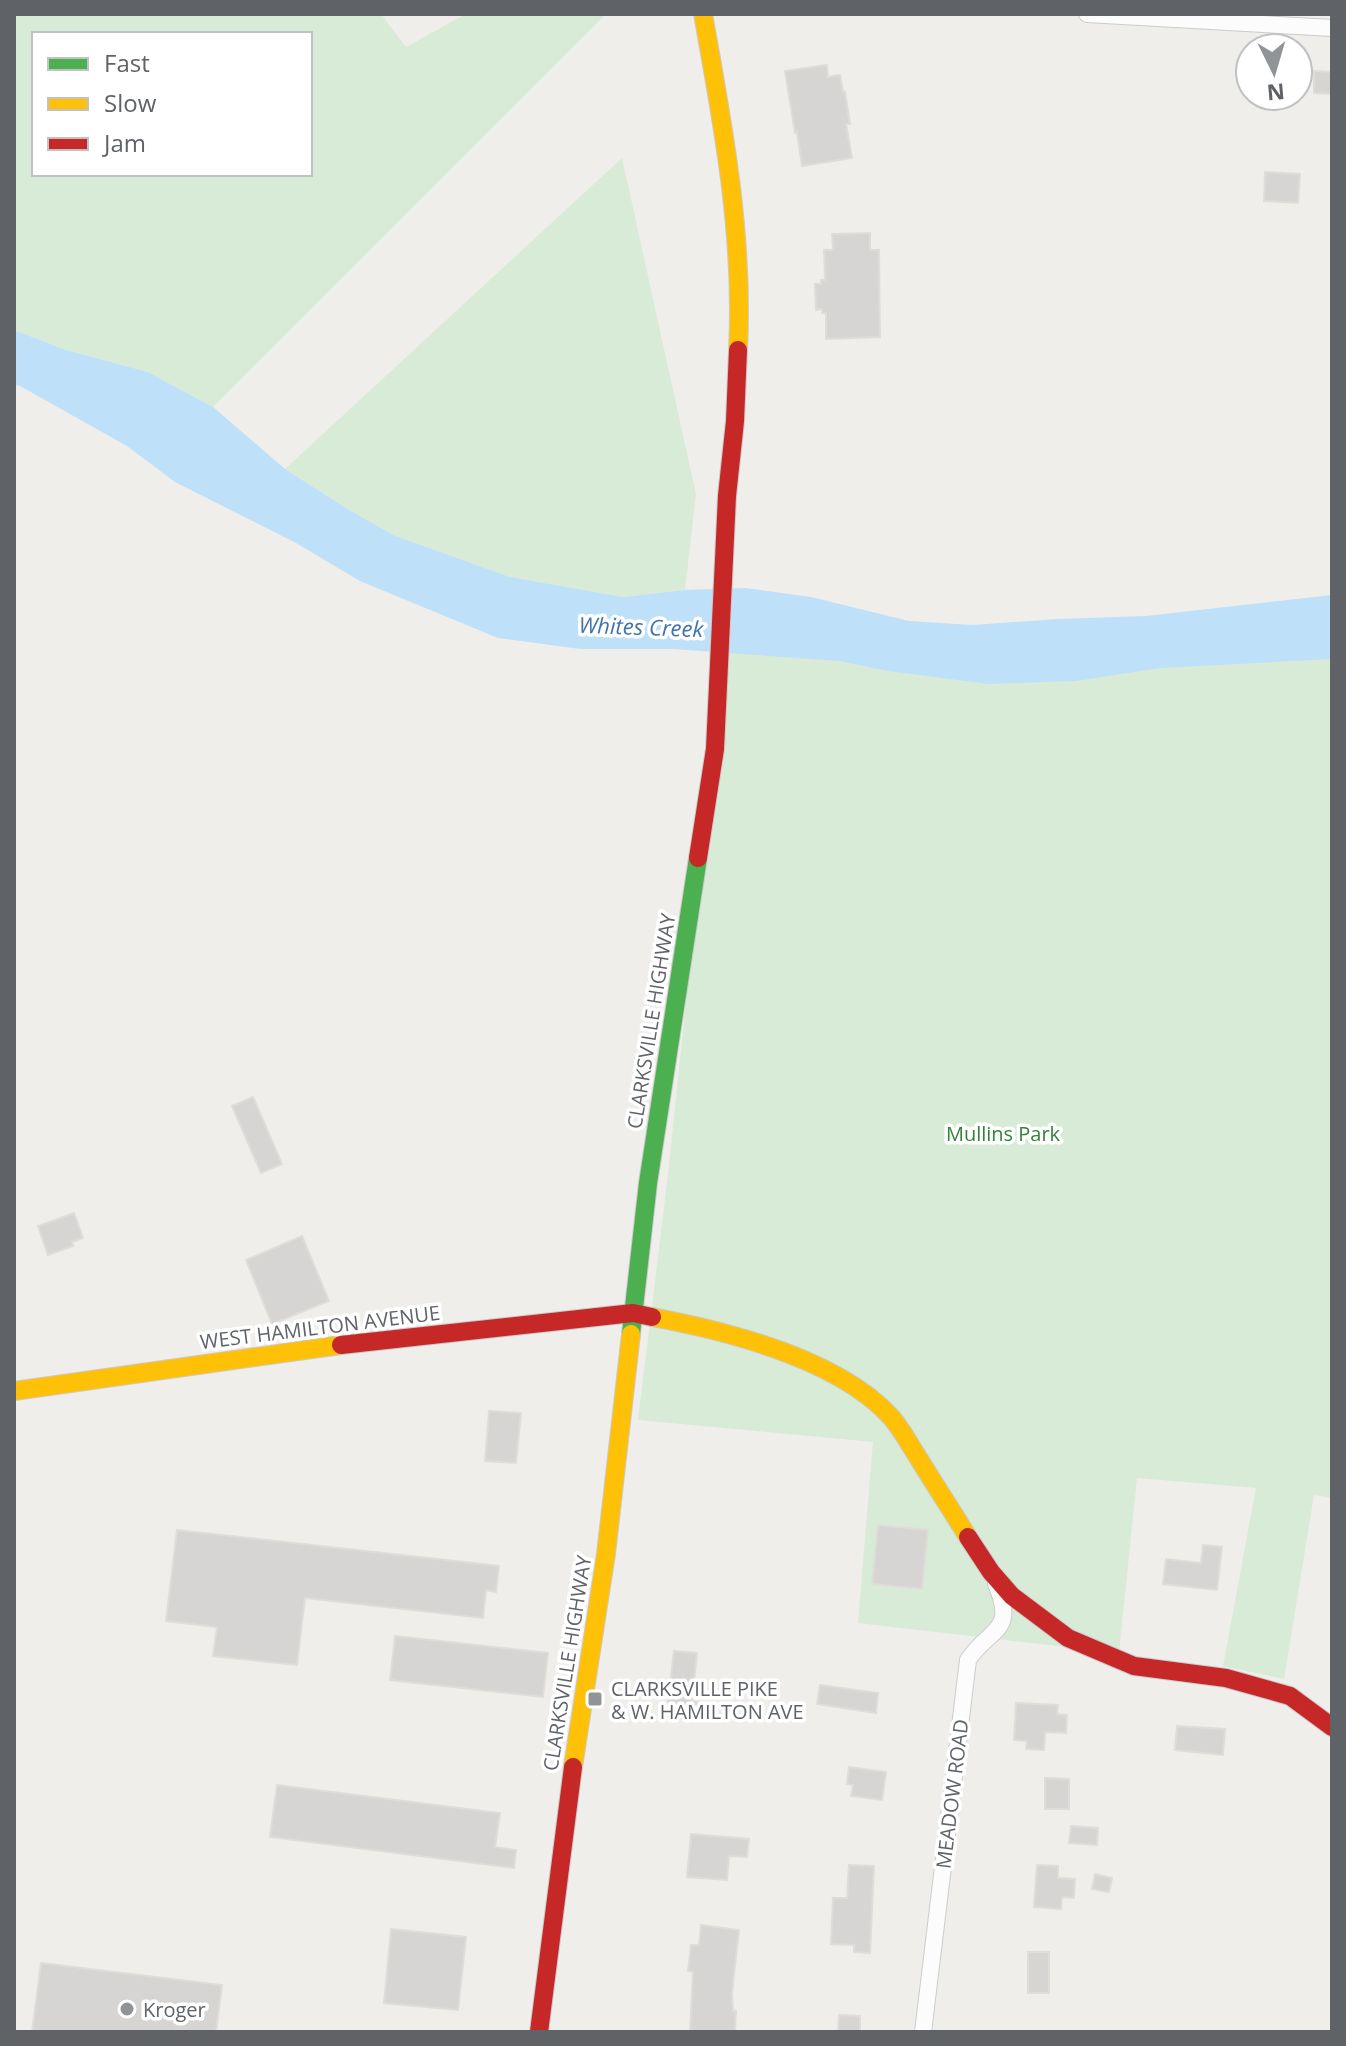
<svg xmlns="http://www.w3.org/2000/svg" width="1346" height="2046" font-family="'Open Sans',sans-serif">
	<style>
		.green { fill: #d8ebd6; fill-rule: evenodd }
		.water { fill: #bfe0f9 }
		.building { fill: #d6d5d3; stroke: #deddd9; stroke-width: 2 }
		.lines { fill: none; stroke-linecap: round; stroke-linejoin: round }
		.street-casing { stroke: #cbcccc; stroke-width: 18 }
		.fast-casing { stroke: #cacacb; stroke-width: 20 }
		.slow-casing { stroke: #cacacb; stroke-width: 20 }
		.jam-casing { stroke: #cacacb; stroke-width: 20 }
		.street { stroke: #fdfcfc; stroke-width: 16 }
		.fast { stroke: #4caf50; stroke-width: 18 }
		.slow { stroke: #ffc107; stroke-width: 18 }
		.jam { stroke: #c62828; stroke-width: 18 }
		.poi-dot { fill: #919496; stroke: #fff; stroke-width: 3 }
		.labels { text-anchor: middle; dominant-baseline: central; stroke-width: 7; stroke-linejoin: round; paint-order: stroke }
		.street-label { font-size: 20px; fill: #5f6368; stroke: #fff }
		.park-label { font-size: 20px; fill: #348238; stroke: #fff }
		.poi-label { font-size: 20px; fill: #5f6368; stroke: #fff; text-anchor: start }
		.water-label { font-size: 22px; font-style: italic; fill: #4174aa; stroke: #fff }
	</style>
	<rect width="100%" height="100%" fill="#efeeea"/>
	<path class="green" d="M14,14H381L406,47L466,14H606L213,407L148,372L66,350L14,330ZM34,34H310V174H34Z
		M622,158L696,494L685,590L623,597L510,577L393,535L346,508L285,469Z
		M1332,640V1498L1314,1495L1284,1679L1223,1666L1256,1488L1137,1478L1119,1653L858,1623L873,1442L638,1420L668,1175L694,925L729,641Z"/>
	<path class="water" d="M14,330L66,350L148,372L213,407L285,469L346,508L393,535L510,577L623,597L685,590L745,588L811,597L909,621L972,625L1058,619L1146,616L1332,595V659L1160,668L1076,681L989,684L888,671L839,661L673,649H580L498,638L360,581L296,543L175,482L127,446L20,386L14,384Z"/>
	<path class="building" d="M827,65L828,77L840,75L843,92H845L850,124H846L852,158L802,166L797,132L795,133L785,71Z
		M1314,71L1332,72V94L1314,93Z
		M1265,172L1300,174L1298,203L1264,201Z
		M870,233V250H879L880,337L826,339V313H822V309L816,310L815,284H821V280H825L824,250H833L832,234Z
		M253,1097L282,1164L261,1173L232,1106Z
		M74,1213L83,1238L72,1242L73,1246L48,1255L38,1226Z
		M302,1236L329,1301L272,1324L246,1260Z
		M489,1411L521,1413L516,1463L485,1461Z
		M878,1525L928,1530L922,1589L872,1584Z
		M177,1530L499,1566L496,1592L486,1590L483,1618L305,1598L297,1665L213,1656L217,1627L166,1621Z
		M1203,1545L1222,1547L1217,1590L1163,1584L1166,1559L1201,1563Z
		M395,1636L548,1653L543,1697L390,1680Z
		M674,1651L697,1653L692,1701L711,1704L709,1721L666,1716Z
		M820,1685L878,1693L876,1713L817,1704Z
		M1016,1703L1058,1705L1057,1714L1067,1715L1066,1733L1045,1732L1044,1750L1026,1749L1027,1741L1014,1740Z
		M1177,1726L1225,1729L1223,1755L1175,1750Z
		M849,1767L886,1772L882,1800L851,1796L853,1785L847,1784Z
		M1045,1778L1069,1779V1809H1045Z
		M277,1785L500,1813L495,1847L516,1850L514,1868L270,1837Z
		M1071,1826L1098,1828L1097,1845L1069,1843Z
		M691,1834L749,1839L747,1857L729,1856L727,1880L687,1877Z
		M849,1865L874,1866L870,1953L854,1952V1945L831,1944L833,1898H847Z
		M1037,1865L1058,1866V1878L1075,1879L1074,1898L1062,1897L1061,1909L1034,1907Z
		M1095,1874L1112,1878L1109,1892L1092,1889Z
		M701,1925L739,1930L732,1993L733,2011H736L735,2032H690L693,1972L688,1971L691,1945H699Z
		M391,1929L466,1937L458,2010L384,2003Z
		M1028,1952H1049V1993H1028Z
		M41,1963L222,1985L216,2032H32Z
		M839,2015L860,2016V2032H838Z"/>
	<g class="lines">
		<g class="street-casing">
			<path id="street" d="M1087,14L1332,28
				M923,2032L968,1660C989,1627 1017,1634 996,1584"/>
		</g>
		<g class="fast-casing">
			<path id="fast" d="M631,1334L648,1183L698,858"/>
		</g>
		<g class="slow-casing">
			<path id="slow" d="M703,14C723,125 744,236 738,350
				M652,1317C727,1331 839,1359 892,1418C902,1430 910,1445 919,1459C935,1485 952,1511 968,1537
				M14,1391L341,1345
				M573,1767L606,1554L631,1334"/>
		</g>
		<g class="jam-casing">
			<path id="jam" d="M698,858L715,749L727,496L735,421L738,350
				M341,1345L633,1313L652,1317
				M968,1537L991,1572L1012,1596L1068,1638L1134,1666L1226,1678L1290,1696L1332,1727
				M539,2032L573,1767"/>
		</g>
		<use href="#street" class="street"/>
		<use href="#fast" class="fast"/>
		<use href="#slow" class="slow"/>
		<use href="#jam" class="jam"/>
	</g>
	<g class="poi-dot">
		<rect x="587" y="1691" width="16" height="16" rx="4"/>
		<circle cx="127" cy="2009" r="8"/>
	</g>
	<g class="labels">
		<g class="street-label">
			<text transform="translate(651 1021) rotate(-81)">CLARKSVILLE HIGHWAY</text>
			<text transform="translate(320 1327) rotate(-7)">WEST HAMILTON AVENUE</text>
			<text transform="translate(567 1663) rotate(-81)">CLARKSVILLE HIGHWAY</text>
			<text transform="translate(952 1794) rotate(-83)">MEADOW ROAD</text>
		</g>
		<g class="park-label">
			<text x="1003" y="1133">Mullins Park</text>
		</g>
		<g class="poi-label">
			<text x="611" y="1688">CLARKSVILLE PIKE<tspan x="611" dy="23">&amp; W. HAMILTON AVE</tspan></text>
			<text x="143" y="2009">Kroger</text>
		</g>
		<g class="water-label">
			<text transform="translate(641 626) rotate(2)">Whites Creek</text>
		</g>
	</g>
	<rect width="1346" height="2046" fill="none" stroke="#5f6368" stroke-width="32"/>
	<rect x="32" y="32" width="280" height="144" fill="#ffffff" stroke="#bfc1c3" stroke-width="2"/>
	<rect x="48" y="58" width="40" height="12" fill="#4caf50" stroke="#bfc1c3" stroke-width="2"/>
	<text x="104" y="72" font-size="24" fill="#5f6368">Fast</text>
	<rect x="48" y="98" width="40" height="12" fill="#ffc107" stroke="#bfc1c3" stroke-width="2"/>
	<text x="104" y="112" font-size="24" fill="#5f6368">Slow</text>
	<rect x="48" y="138" width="40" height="12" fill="#c62828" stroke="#bfc1c3" stroke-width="2"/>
	<text x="104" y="152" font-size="24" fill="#5f6368">Jam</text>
	<g transform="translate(1274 72) rotate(175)"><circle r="38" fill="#ffffff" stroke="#bfc1c3" stroke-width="2"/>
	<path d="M0-6L14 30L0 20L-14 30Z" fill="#919496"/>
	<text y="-12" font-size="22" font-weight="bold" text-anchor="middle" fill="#5f6368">N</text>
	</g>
</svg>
